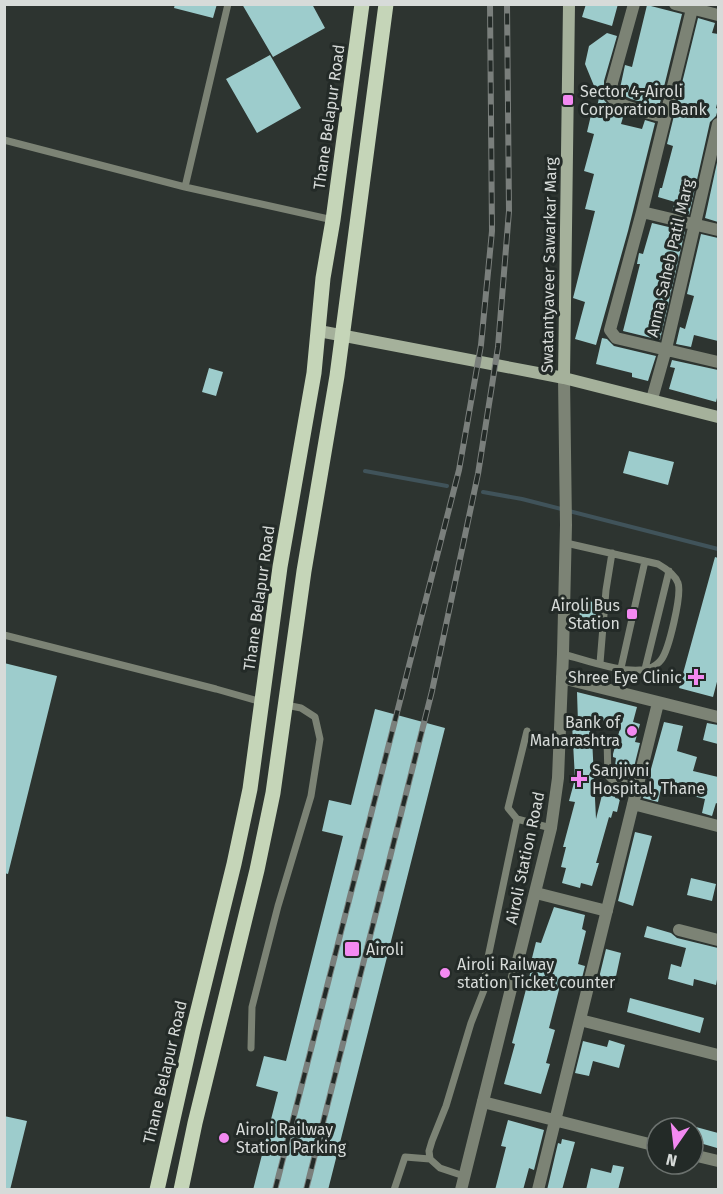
<svg xmlns="http://www.w3.org/2000/svg" width="723" height="1194" font-family="'Fira Sans',sans-serif">
	<style>
		.lines { fill: none; stroke-linecap: round; stroke-linejoin: round }
		.stream { stroke: #40535a; stroke-width: 4 }
		.building { fill: #9dcccc }
		.service { stroke: #7c8375; stroke-width: 7 }
		.minor { stroke: #7c8375; stroke-width: 12 }
		.tertiary { stroke: #7c8375; stroke-width: 12 }
		.secondary { stroke: #a5b19b; stroke-width: 12 }
		.primary { stroke: #c5d5b8; stroke-width: 15 }
		.rail-casing { stroke: #7a7f7c; stroke-width: 6 }
		.rail { stroke: #232a27; stroke-width: 4; stroke-dasharray: 11; stroke-linecap: butt }
		.poi-dot { fill: #f389f1; stroke: #232a27; stroke-width: 2 }
		.labels { text-anchor: middle; dominant-baseline: central; stroke-width: 6; stroke-linejoin: round; paint-order: stroke }
		.poi-label { font-size: 16px; fill: #d7dbd9; stroke: #232a27; text-anchor: start }
		.street-label { font-size: 16px; fill: #d7dbd9; stroke: #232a27 }
	</style>
	<rect width="100%" height="100%" fill="#2d3430"/>
	<g class="lines">
		<path class="stream" d="M365,471L447,486
			M483,492L522,499L718,549"/>
	</g>
	<path class="building" d="M175,4H217L213,18L174,8Z
		M242,4H312L325,28L273,57Z
		M586,4H618L612,26L582,17Z
		M647,5L682,14L659,107L631,99L619,93L625,65L632,67Z
		M698,18L715,23L712,33L718,34V100L716,108L718,109L716,116L710,122L689,215L672,211L675,202L658,197L660,188H662L673,146L667,144Z
		M607,33L617,36L604,81V100L611,108L624,114L621,124L642,129L645,120L655,123L628,231L596,345L575,339L585,302L573,298L595,211L585,209L594,174L584,171L594,134L587,132L591,115L595,116L599,98L585,64L589,46Z
		M270,55L301,108L257,133L226,79Z
		M718,158V222L705,218Z
		M652,223L685,231L660,340L623,331L640,264H637L639,253L643,254Z
		M701,234L718,238V341L694,335L691,347L676,344L680,327L685,329L694,296L687,294Z
		M602,338L607,339L614,346L656,356L648,381L632,377V373L596,364Z
		M672,360L718,370V394L716,402L669,389L675,368L670,367Z
		M209,368L223,372L216,396L202,392Z
		M629,451L674,462L668,485L623,473Z
		M715,557L718,558V678L713,697L679,688Z
		M581,601L597,602L595,629L578,628Z
		M4,663L57,676L8,874L4,873Z
		M577,692L637,707L633,722L640,724L635,742L640,743L631,779L614,774L616,758L613,757V754L621,725L591,717L596,819L605,783L618,788L615,798L620,799L617,812L613,811L611,818L609,817L596,863H599L592,886L581,883L580,888L562,883L566,868L561,867L566,847H563L575,802L569,801L575,779L572,724L578,723Z
		M375,709L445,728L328,1190H253L278,1092L256,1086L264,1056L286,1061L343,836L322,831L329,800L351,805Z
		M664,722L683,726L677,751L697,757L693,771L718,777V804L716,803L712,816L702,813L705,799L661,788L658,802L643,798Z
		M707,723L718,725V744L703,740Z
		M635,832L652,836L633,906L618,901Z
		M691,878L716,884L712,901L687,895Z
		M554,907L585,915L582,929L586,931L578,964L585,966L581,982L562,978L549,1028L555,1030L546,1063L550,1064L541,1094L504,1084L515,1044L512,1043L531,970H529L536,942L541,943Z
		M647,926L671,933L677,938L718,948V974L716,985L694,979L693,986L668,979L671,964L681,967L686,948L644,937Z
		M606,949L621,953L613,990L597,986Z
		M630,998L704,1018L700,1033L627,1012Z
		M609,1040L625,1045L619,1068L593,1061L589,1076L575,1073L583,1041L607,1047Z
		M4,1116L27,1121L10,1190H4Z
		M508,1120L544,1130L534,1170L529,1168L523,1190H495L506,1147L501,1146Z
		M696,1127L718,1133L717,1148L693,1141Z
		M562,1139L575,1142L562,1190H547L558,1143L561,1144Z
		M613,1165L624,1167L618,1190H586L591,1168L611,1173Z"/>
	<g class="lines">
		<path class="service" d="M4,140L185,187L333,220
			M185,187L228,4
			M4,635L216,689L262,702
			M563,654C585,660 629,676 650,668C653,667 659,663 661,660C669,650 682,594 678,583C675,574 665,568 658,564L566,543
			M600,663L606,590L612,553
			M621,668L645,561
			M645,669L669,571
			M527,731L508,808L517,819L551,828
			M607,740L608,776L613,781L638,786
			M251,1048L252,1007L278,906L311,796L320,739L315,717L301,708L286,705
			M464,1176L440,1168L430,1159L429,1151L432,1141L446,1106L471,1023L484,990L486,967L517,819
			M394,1190L405,1157L430,1159"/>
		<path class="minor" d="M634,4L612,83C612,87 610,93 612,97C617,107 654,114 665,117
			M675,4L718,15
			M642,212L692,9
			M718,230L642,212L610,330L616,338L718,362
			M652,399L666,349L718,124
			M562,678L718,717
			M633,804L718,826
			M536,893L607,911
			M679,930L718,940
			M580,1020L718,1055
			M483,1102L657,1146
			M693,1155L718,1161
			M538,1190L658,703"/>
		<path class="tertiary" d="M461,1190L551,828L558,778L563,654L566,525L564,378"/>
		<path class="secondary" d="M319,331L564,378L718,417
			M564,378L569,4"/>
		<path class="primary" d="M157,1190L193,1030L234,864L250,789L280,567L314,373L323,278L333,220L362,4
			M181,1190L195,1123L257,870L273,793L304,571L337,376L386,4"/>
		<g class="rail-casing">
			<path id="rail" d="M275,1190L459,470L481,345L492,231L490,4
				M306,1190L432,691L478,474L498,347L509,211L507,4"/>
		</g>
		<use href="#rail" class="rail"/>
	</g>
	<g class="poi-dot">
		<rect x="562" y="94" width="12" height="12" rx="3"/>
		<rect x="626" y="608" width="12" height="12" rx="3"/>
		<path d="M693 668h6v6h6v6h-6v6h-6v-6h-6v-6h6z"/>
		<circle cx="632" cy="731" r="6"/>
		<path d="M576 770h6v6h6v6h-6v6h-6v-6h-6v-6h6z"/>
		<rect x="344" y="941" width="16" height="16" rx="3"/>
		<circle cx="445" cy="973" r="6"/>
		<circle cx="224" cy="1138" r="6"/>
	</g>
	<g class="labels">
		<g class="poi-label">
			<text x="580" y="91">Sector 4-Airoli<tspan x="580" dy="18">Corporation Bank</tspan></text>
			<text x="620" y="605" text-anchor="end">Airoli Bus<tspan x="620" dy="18">Station</tspan></text>
			<text x="682" y="677" text-anchor="end">Shree Eye Clinic</text>
			<text x="620" y="722" text-anchor="end">Bank of<tspan x="620" dy="18">Maharashtra</tspan></text>
			<text x="592" y="770">Sanjivni<tspan x="592" dy="18">Hospital, Thane</tspan></text>
			<text x="366" y="949">Airoli</text>
			<text x="457" y="964">Airoli Railway<tspan x="457" dy="18">station Ticket counter</tspan></text>
			<text x="236" y="1129">Airoli Railway<tspan x="236" dy="18">Station Parking</tspan></text>
		</g>
		<g class="street-label">
			<text transform="translate(329 117) rotate(-82)">Thane Belapur Road</text>
			<text transform="translate(670 258) rotate(-77)">Anna Saheb Patil Marg</text>
			<text transform="translate(549 265) rotate(-89)">Swatantyaveer Sawarkar Marg</text>
			<text transform="translate(259 598) rotate(-82)">Thane Belapur Road</text>
			<text transform="translate(525 858) rotate(-78)">Airoli Station Road</text>
			<text transform="translate(165 1072) rotate(-77)">Thane Belapur Road</text>
		</g>
	</g>
	<rect width="723" height="1194" fill="none" stroke="#d7dbd9" stroke-width="12"/>
	<g transform="translate(675 1146) rotate(194)"><circle r="28" fill="#232a27" stroke="#6b716e" stroke-width="1.5"/>
	<path d="M0-4.5L10 22L0 15L-10 22Z" fill="#f389f1"/>
	<text y="-9" font-size="16" font-weight="bold" text-anchor="middle" fill="#d7dbd9">N</text>
	</g>
</svg>
